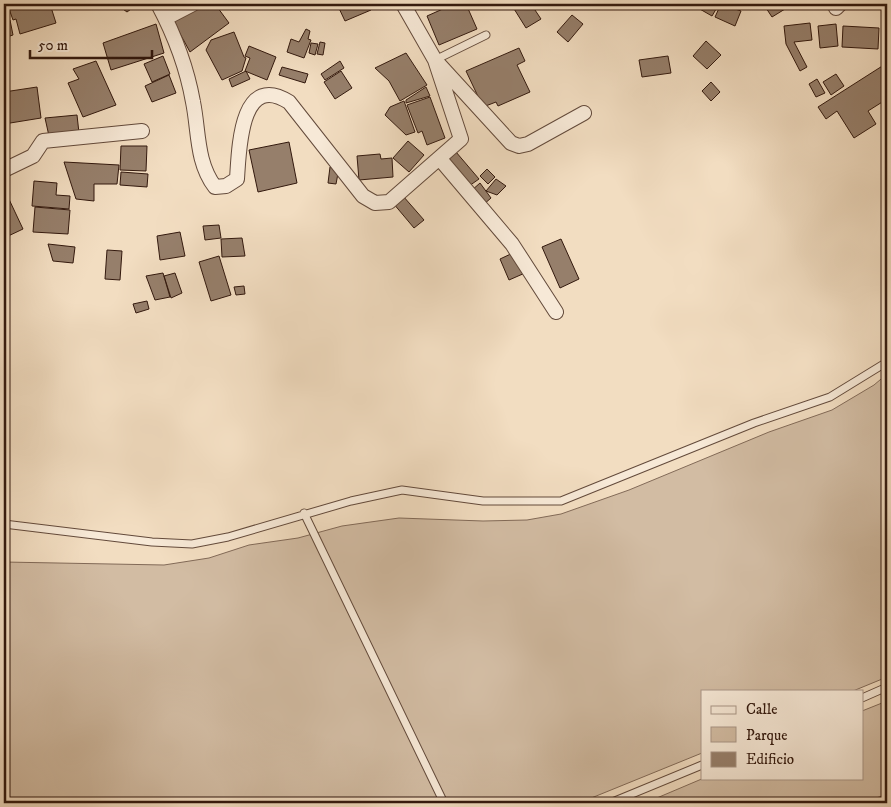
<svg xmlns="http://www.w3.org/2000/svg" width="891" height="807" font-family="'IM FELL DW Pica',serif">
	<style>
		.green { fill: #d2bca3; stroke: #826a58 }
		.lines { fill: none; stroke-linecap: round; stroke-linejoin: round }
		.stream { stroke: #7f6655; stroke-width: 5 }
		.building { fill: #967f6b; stroke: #33190e }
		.lane-casing { stroke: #634a3b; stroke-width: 9 }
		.street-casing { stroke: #634a3b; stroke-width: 16 }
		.lane { stroke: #f7e9d7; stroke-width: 7 }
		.street { stroke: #f7e9d7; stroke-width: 14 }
	</style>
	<rect width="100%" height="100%" fill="#f2ddc1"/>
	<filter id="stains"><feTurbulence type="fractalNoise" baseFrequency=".004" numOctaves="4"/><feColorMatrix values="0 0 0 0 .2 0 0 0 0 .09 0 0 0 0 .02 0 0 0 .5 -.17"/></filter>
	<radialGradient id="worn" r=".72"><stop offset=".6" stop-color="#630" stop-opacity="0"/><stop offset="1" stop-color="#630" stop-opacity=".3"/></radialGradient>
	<path class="green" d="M887,374V677L853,691H702V753L579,803H4V562L164,565L209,558L249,545L298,538L342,526L399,518L483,521L527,520L561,514L629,490L769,432L832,410L874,385Z
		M887,701V803H645L704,778H862V711Z"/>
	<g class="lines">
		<path class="stream" d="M869,803L887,796"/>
	</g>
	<path class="building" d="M17,4H50L56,23L20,34L16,19L13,20L8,6Z
		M116,4H138L127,12Z
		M191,4H215L229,23L190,52L172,19Z
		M337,4H368L371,10L345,21Z
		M454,4H466L477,29L439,45L427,16Z
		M511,4H531L541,19L526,28Z
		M691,4H719L712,16Z
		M721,4L741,11L735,26L715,17Z
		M782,4L785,9L772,17L764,5Z
		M572,15L583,24L568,42L557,32Z
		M10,20L13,35L4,38V21Z
		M810,23L812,40L794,42L807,67L800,71L786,44L784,26Z
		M156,24L164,53L111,70L103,43Z
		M836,24L838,46L820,48L818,26Z
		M843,26L879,28L878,49L842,47Z
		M306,29L310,31L308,39L311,40L304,58L287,52L291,39L299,42Z
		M234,32L244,57L246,58L242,71L222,80L206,50L211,40Z
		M706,41L721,55L707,69L693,56Z
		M320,42L325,43L323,55L317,54Z
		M311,43L318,44L315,55L309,53Z
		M249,46L276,57L267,80L245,71L250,58L245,56Z
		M519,48L525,61L517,65L530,92L498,106L496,102L483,107L466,71Z
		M406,53L427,85L400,101L389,81L375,68Z
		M163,56L170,74L152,82L144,64Z
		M668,56L671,73L642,77L639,60Z
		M96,61L116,105L83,117L68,83L79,79L73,69Z
		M340,61L344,68L325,80L321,74Z
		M887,63V99L868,111L876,124L854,138L837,111L826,119L818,107Z
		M282,67L308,74L305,83L279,75Z
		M246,71L250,79L232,87L229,79Z
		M341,71L352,88L335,99L324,82Z
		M836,74L844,86L831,95L823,82Z
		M169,75L176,93L152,102L145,86Z
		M817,79L825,93L816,97L809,84Z
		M711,82L720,92L711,101L702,91Z
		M37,87L41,118L4,124V92Z
		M426,87L430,96L406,103V100Z
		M430,97L445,138L427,145L422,131L418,133L407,105Z
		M404,101L415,132L406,135L385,115L390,107Z
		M77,115L79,133L49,136L45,118Z
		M887,140V151L882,146Z
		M408,141L424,155L409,172L393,158Z
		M289,142L297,183L258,192L249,150Z
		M121,146H147L146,171L120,170Z
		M456,152L479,179L469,186L446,158Z
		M380,154L381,159L392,158L393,177L359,180L357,156Z
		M64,162L119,165L117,184H94V201L76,199Z
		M330,167L339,168L336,184L328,183Z
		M487,169L495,177L488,184L480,176Z
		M121,172L148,174L147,187L120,185Z
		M496,179L506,186L497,195L486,191Z
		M34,181L57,183L56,195L70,196L69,209L32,206Z
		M480,183L491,198L483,205L471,191Z
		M7,195L23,229L4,238V196Z
		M403,196L424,220L414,228L393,203Z
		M35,207L70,210L68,234L33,232Z
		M219,225L221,238L205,240L203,226Z
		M180,232L185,256L160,260L157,236Z
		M242,238L245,256L222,257L221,239Z
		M561,239L579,279L560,288L542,247Z
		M48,244L75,247L73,263L53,261Z
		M107,250L122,251L120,280L105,279Z
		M515,252L525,273L509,280L500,259Z
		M219,256L231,295L211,301L199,262Z
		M163,273L170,297L155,300L146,276Z
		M175,273L182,293L171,298L164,276Z
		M244,286L245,294L236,295L234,287Z
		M147,301L149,309L136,313L133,304Z"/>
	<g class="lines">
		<g class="lane-casing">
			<path id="lane" d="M435,60L486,35
				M304,513L444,803
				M4,524L152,542L192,544L228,537L351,501L402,490L483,501H561L754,423L830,397L887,362
				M862,698L887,687
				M610,803L702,765"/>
		</g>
		<g class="street-casing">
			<path id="street" d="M158,4C174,34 187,68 193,102C199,131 196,162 215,187L226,186L237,179C239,150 240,71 289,102L363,196L375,203L389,202L461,139L435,60
				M403,4L435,60L511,143L519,146L528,144L584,113
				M836,8L840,4
				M166,18L193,4
				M440,159L512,244L556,312
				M4,170L33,156L43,141L142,131"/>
		</g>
		<use href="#lane" class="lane"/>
		<use href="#street" class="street"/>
	</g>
	<rect width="891" height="807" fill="none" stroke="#f2ddc1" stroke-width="20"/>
	<rect x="5" y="5" width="881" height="797" fill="none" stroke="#33190e" stroke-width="2.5"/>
	<rect x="10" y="10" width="871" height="787" fill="none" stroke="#33190e"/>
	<rect x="701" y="690" width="162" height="90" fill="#f7e9d7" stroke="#a99687"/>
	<rect x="711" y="706" width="25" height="8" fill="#f7e9d7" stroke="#a99687"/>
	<text x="746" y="714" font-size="15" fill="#33190e">Calle</text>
	<rect x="711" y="727" width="25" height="15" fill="#d2bca3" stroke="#a99687"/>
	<text x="746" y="740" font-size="15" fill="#33190e">Parque</text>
	<rect x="711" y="752" width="25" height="15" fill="#967f6b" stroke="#a99687"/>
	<text x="746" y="764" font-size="15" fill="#33190e">Edificio</text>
	<path d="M30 50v8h122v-8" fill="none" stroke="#33190e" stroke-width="2.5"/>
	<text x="38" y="50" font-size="15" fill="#33190e" stroke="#f7e9d7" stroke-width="4" paint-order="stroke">50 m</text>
	<rect width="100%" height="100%" filter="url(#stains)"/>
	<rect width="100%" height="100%" fill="url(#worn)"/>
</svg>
